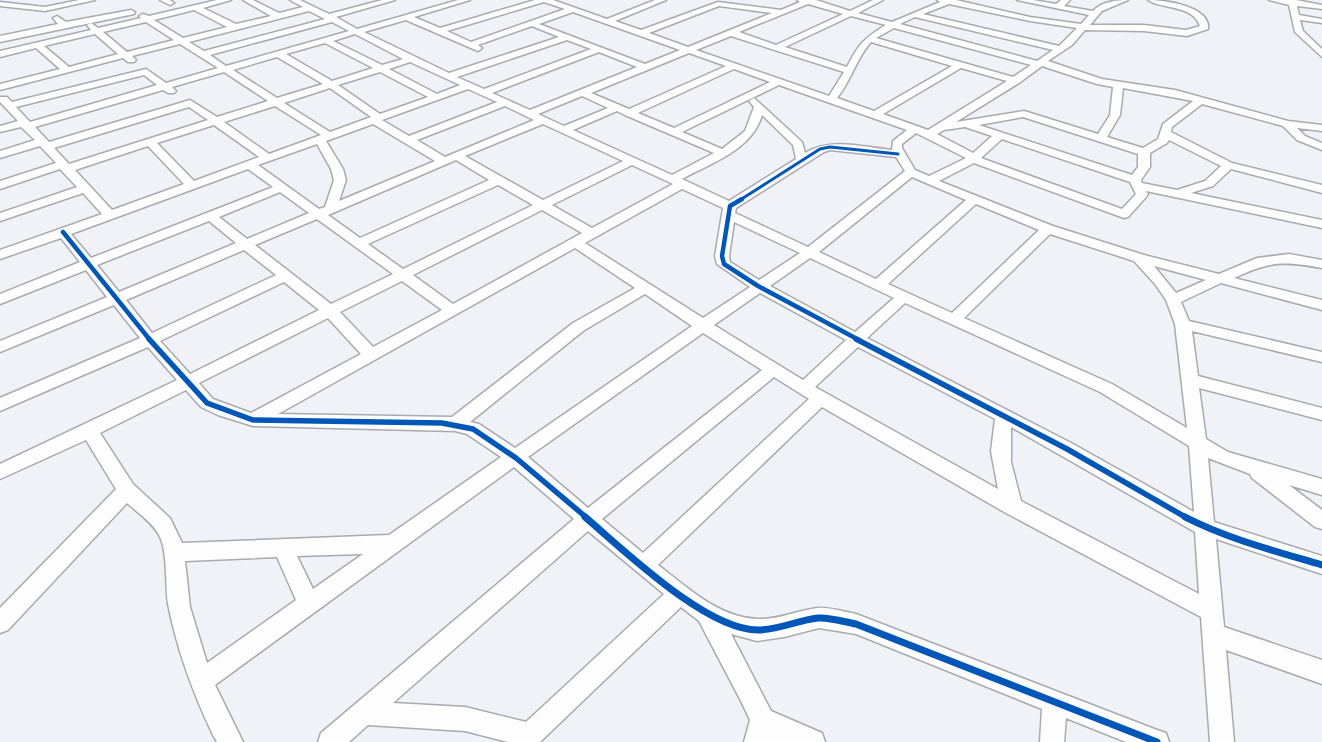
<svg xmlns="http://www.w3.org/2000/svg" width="1322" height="742" font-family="'Fira Sans',sans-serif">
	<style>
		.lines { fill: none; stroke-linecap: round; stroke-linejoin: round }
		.minor-casing { stroke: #a8aab0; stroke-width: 3 }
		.minor { fill: #fdfdfe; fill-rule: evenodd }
		.cycleway-far3-casing { stroke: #fefefe; stroke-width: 5 }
		.cycleway-far2-casing { stroke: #fefefe; stroke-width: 7 }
		.cycleway-far1-casing { stroke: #fefefe; stroke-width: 9 }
		.cycleway-casing { stroke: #fefefe; stroke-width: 10 }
		.cycleway-far3 { stroke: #0057b8; stroke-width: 3 }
		.cycleway-far2 { stroke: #0057b8; stroke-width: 4.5 }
		.cycleway-far1 { stroke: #0057b8; stroke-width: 5.5 }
		.cycleway { stroke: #0057b8; stroke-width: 7 }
	</style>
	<rect width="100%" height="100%" fill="#f1f2f8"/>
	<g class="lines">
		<g class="minor-casing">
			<path id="minor" d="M79,0H95L45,11L0,6V2L45,7Z
				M160,0H170L174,3L170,5Z
				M217,0H231L203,8L236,24L271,16L243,0H253L279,13L303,7L290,0H300L329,14L382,0H395L336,17L357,29L458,0H470L414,17L440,28L535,0H553L607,19L655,0H666L615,21L641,30L718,2L781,10L800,2L797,0H816L850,11L873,0H883L858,13L892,22L940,2L937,0H956L1030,17L1081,24L1089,15L1017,0H1033L1056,4L1061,0H1070L1064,6L1093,11C1101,2 1116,0 1128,0L1102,11L1090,25H1144L1186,30L1200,26C1192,4 1163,10 1148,0C1164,0 1211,6 1208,29L1187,36L1144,31L1085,30L1072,45L1048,61L1102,79L1175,90L1288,121L1322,125V131L1297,128L1305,136L1322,143V150L1297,140L1283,126L1202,104L1172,127L1171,132L1232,163L1322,185V193L1231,169L1213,186L1191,193L1322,220V228L1146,191L1148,194L1146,197L1128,217L1124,218L974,163L939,181L1053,226L1144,255L1219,274L1257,258L1289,254L1322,260V268C1283,261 1270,261 1234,278L1322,300V310L1221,283L1181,302L1189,321L1322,352V362L1192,331L1198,376L1322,408V420L1199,388L1206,439L1228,452L1322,479V495L1289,485L1322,510V529L1315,527L1252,478L1250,474L1208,458L1214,522L1322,556V574L1216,539L1224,627L1322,660V684L1226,650L1234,742H1210L1201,617L1006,513L822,407L658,565C687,587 719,618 758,619C779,620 798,610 818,608C830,607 844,612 856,614L1157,730L1166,733L1169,742H1126L1066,718L1064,742H1040L1042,709L856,634L819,628L784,637L757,641L731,634L771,711L822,733L825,742H744L750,720L741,701L699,621L681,607L540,742H508L465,731L368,725L349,742H318L321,733L574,519L514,467L215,685L243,742H217L213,735C193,693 177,650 168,604C165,585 168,551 159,535C152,522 138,513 127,503L8,630L0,633V608L116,489L86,440L0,479V464L177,380L148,347L0,411V398L140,338L114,305L0,352V341L107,297L86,270L0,304V294L80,262L61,238L0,259V250L102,214L83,193L0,221V213L77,187L60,169L0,189V181L56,163L40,146L0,158V151L35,140L21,127L0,132V126L18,121L0,102V97H7L12,102L146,69L166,83L218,68L180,44L132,56L136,60L134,62H128L123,58L0,90V84L60,69L36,48L0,57V51L91,30L87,25L91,23L98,28L141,18L139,16L143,14L149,16ZM544,2L565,9L471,42L447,31ZM808,4L843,14L776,45L739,32ZM949,4L1030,21L1077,28L1059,46L923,14ZM719,6L772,13L688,47L649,33ZM194,10L227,27L183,38L154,20ZM309,11L325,19L204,51L189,42ZM573,12L680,50L645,64L539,24ZM851,16L886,25C864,38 858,45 847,67L785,47ZM915,17L1053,50L1037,61L900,24ZM406,20L478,51L482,48L478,45L532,26L559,37L449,73L364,32ZM146,22L174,40L127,52L103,32ZM332,22L349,31L226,66L210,55ZM894,28L1031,65L1013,77L876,38ZM95,34L118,54L69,67L44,46ZM355,34L403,59L382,65L333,41ZM731,36L844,72L829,96L696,50ZM567,40L591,49L484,89L457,77ZM871,42L952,66L874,111L837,98C851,81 856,59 871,42ZM325,43L373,68L332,81L286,54ZM599,52L637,67L530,110L492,93ZM689,53L726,66L629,109L591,93ZM277,57L323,84L277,98L233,70ZM410,62L460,85L437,94L389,69ZM1042,66L1097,84L1113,87L1110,115L1098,134L1024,111L956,122L1019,83ZM961,68L1007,81L928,130L883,114ZM734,69L770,82L674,128L638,113ZM224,72L268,101L217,117L190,100L49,142L35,127L163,90L168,93H174L176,91L172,87ZM380,72L428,97L380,114L338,85ZM144,75L157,85L30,122L16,107ZM779,85L907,130L893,141L892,150C863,147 831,137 805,153L802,142L754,98L749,101L754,107L745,131L722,149L682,132ZM330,88L371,117L330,132L284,103ZM1123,88L1193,101L1163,124L1158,139L1143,148L1107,137L1120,115ZM468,89L497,102L409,136L382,120ZM582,96L608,108L564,126L538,114ZM275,106L321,135L269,154L224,122ZM505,106L534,120L445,157L417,140ZM189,107L208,120L69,164L54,148ZM617,111L625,115L714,153L672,175L573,130ZM762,115L793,145L796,159L729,201L682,179C711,163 752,150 762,115ZM1023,117L1138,154V167L1132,175L979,125ZM373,124L435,161L339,201L346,180L343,169L326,141ZM543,124L623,161L543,200L465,156ZM214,125L259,157L194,181L157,143ZM965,127L992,136L973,153L937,134L944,130ZM916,133L966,158L929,176L915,170L902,148V144ZM1002,139L1130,182L1136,194L1122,209L981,158ZM1169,140L1221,166L1205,181L1177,190L1142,183L1141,180L1150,167V153L1167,143ZM317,144L331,169L334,180L325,207L319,209L258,165ZM148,146L184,184L112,210L75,170ZM830,150L896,157L905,171L808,247L735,213L736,208L824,152ZM456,160L489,180L360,238L328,215ZM632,165L673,184L592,228L552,205ZM248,169L273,187L91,258L71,234ZM912,177L966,200L876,279L819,252ZM498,185L533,205L403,269L368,244ZM682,189L723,208L715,256L717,264L750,287L703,318L585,243ZM280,192L309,213L247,239L219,217ZM976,204L1039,230L952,313L888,284ZM542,210L582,233L453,304L413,275ZM317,219L393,274L331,304L255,245ZM209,221L236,243L119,292L97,265ZM734,222L800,253L759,280L730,262L729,256ZM1050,234L1134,261L1155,284L1166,300L1175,324L1187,428L1112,384L964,318ZM575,248L635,288L573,323L452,417L278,414ZM244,250L276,275L152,333L126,300ZM810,258L894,298L855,332L770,286ZM1154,266L1206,280L1176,293ZM402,281L442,310L373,347L340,312ZM284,282L319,310L190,374L160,341ZM760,293L846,340L803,380L714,325ZM645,294L692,326L515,448L479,424L470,422L583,331ZM905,303L1100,392L1189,446L1194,512L1073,444L867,338ZM328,318L361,354L251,413L213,399L199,383ZM703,333L762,370L588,508L528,457ZM858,347L995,419L991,451L998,489L815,387ZM774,377L809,399L643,553L602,519ZM186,390L201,407L218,415L253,426L455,431L467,434L501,457L389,535L182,543L170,518L133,484L100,433ZM1011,427L1195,532L1199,594L1021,501L1011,462ZM588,531L664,594L526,722L465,707L393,703ZM363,554L313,589L297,556ZM277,557L296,600L207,663L190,607L185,561Z
				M1269,0H1296L1322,5V9L1297,6L1299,15L1322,19V23L1300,20L1303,31L1322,49V57L1295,32L1289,5Z
				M131,10L135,12L134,14L0,42V36L58,24L53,18L57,16L66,22Z"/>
		</g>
		<use href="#minor" class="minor"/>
		<g class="cycleway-far3-casing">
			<path id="cycleway-far3" d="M740,200L820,149L830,147L898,154"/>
		</g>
		<g class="cycleway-far2-casing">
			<path id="cycleway-far2" d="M742,199L730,206L722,256L724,264L758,286L859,340
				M63,232L150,340"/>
		</g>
		<g class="cycleway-far1-casing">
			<path id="cycleway-far1" d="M149,339L207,403L253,420L442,423L473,429L516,458L587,518
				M856,339L1067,449L1187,518"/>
		</g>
		<g class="cycleway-casing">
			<path id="cycleway" d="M585,517C624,550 706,630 758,630C779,630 798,620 818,618C830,617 844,622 856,624L1157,742
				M1185,517C1228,539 1275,551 1322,565"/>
		</g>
		<use href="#cycleway-far3" class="cycleway-far3"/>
		<use href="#cycleway-far2" class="cycleway-far2"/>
		<use href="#cycleway-far1" class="cycleway-far1"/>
		<use href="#cycleway" class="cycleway"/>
	</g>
</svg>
